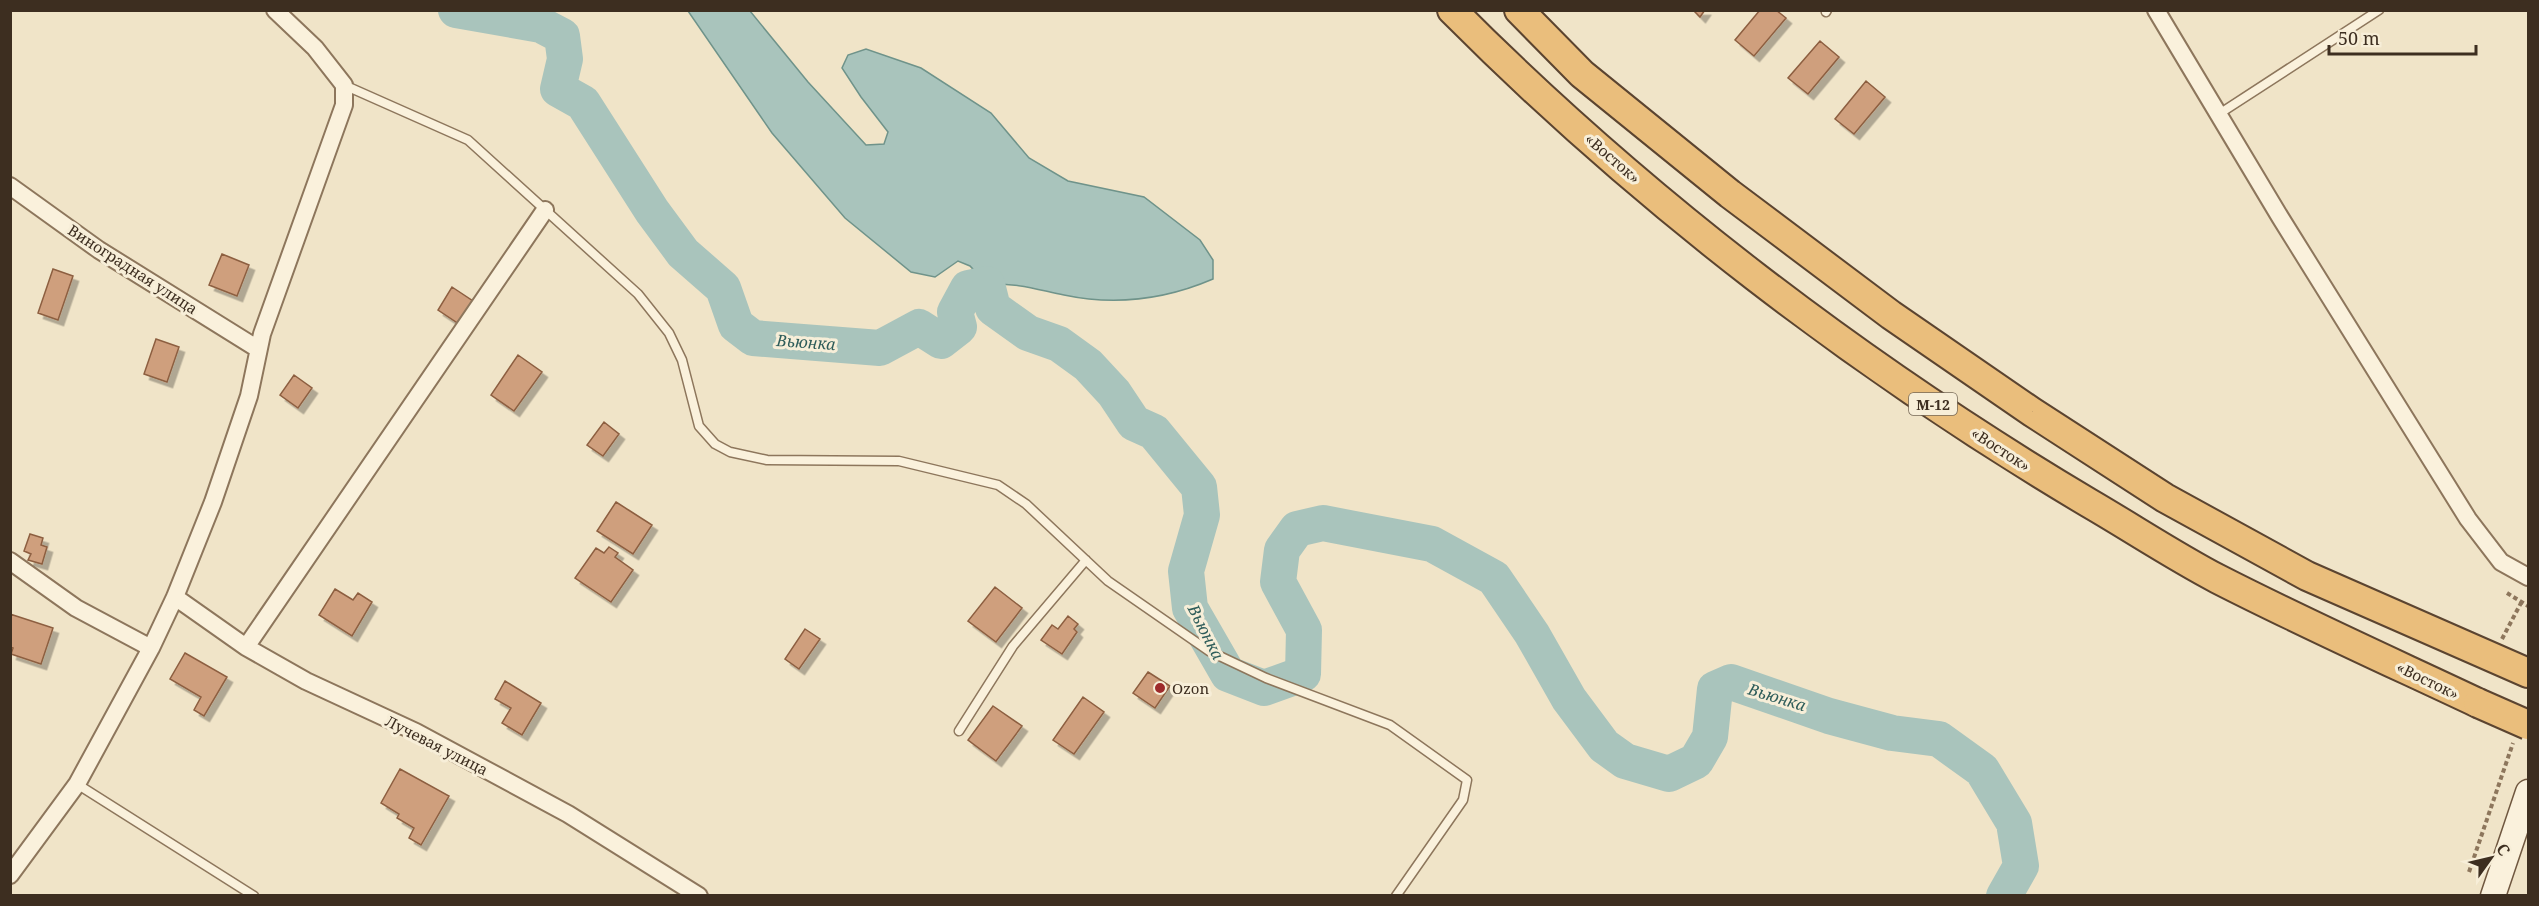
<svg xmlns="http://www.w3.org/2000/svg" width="2539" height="906" font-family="'Noto Serif',serif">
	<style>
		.water { fill: #a9c4bc; stroke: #6f938a; stroke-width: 1.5 }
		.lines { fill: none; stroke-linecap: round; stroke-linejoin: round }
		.river { stroke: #a9c4bc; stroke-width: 36 }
		.building { fill: #cf9f7d; stroke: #8d5f41; stroke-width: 1.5; filter: url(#shadow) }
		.service-casing { stroke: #8d765c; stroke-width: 11 }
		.minor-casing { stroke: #8d765c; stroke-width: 20 }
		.secondary-casing { stroke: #6f573f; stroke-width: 27 }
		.trunk-casing { stroke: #5b4430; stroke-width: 32 }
		.path { stroke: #8d765c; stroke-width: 4; stroke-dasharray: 4.5 3; stroke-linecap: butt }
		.service { stroke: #faf1dc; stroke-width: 8 }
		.minor { stroke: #faf1dc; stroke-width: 16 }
		.secondary { stroke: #faf1dc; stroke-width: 24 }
		.trunk { stroke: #eabe7c; stroke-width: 28 }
		.trunk-bridge-casing { stroke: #5b4430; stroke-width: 32; stroke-linecap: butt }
		.trunk-bridge { stroke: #eabe7c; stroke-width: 28 }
		.poi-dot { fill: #9e2a2b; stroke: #f7eed8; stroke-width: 2 }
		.labels { text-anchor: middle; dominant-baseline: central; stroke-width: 6; stroke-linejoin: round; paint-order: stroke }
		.shield { fill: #f7eed8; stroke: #756857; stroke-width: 1.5 }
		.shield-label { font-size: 14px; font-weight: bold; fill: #3d2e20 }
		.street-label { font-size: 15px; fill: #3d2e20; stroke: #f7eed8 }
		.poi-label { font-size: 15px; fill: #3d2e20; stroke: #f7eed8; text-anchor: start }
		.water-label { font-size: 16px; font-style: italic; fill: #2f5d5a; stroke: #f7eed8 }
	</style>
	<defs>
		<filter id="shadow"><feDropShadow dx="5.5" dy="5.5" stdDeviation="0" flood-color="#0004"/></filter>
	</defs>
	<rect width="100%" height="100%" fill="#f0e4c8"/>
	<path class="water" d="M688,11H750L808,82L866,145L884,144L888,132L861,97L842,68L848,55L866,49L921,68L991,113L1029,158L1068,181L1144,197L1200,240L1213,260V279C1164,300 1116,306 1064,295C1035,289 1018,283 987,284L970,266L958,261L935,277L911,272L845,218L772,133Z"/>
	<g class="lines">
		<path class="river" d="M456,10L541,25L562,36L565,59L558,89L583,103L652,211L683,253L723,288L736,325L753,338L880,348L919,327L941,341L959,327L955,312L968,288L987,284L993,308L1028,333L1059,344L1088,365L1114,393L1134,423L1154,432L1199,487L1202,515L1186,571L1190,608L1228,674L1264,688L1303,674L1304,630L1278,582L1282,550L1297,529L1323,523L1432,544L1494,578L1532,634L1569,699L1604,746L1625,761L1669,774L1696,761L1710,737L1715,689L1731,682L1829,716L1892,733L1939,739L1982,770L2014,823L2021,866L2004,896"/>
	</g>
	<path class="building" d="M1693,10H1705L1700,17Z
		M1760,10H1776L1786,18L1754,56L1735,40Z
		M1820,41L1839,57L1808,94L1788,78Z
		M1866,81L1885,97L1854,134L1835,119Z
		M222,254L249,265L237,296L209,285Z
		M53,269L73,276L58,320L38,313Z
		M452,287L473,301L459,324L438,310Z
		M156,339L179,347L167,382L144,374Z
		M518,355L542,372L514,411L491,395Z
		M294,375L312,388L298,408L280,395Z
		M604,422L619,434L603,456L587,445Z
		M616,502L652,525L633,554L597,531Z
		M30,534L43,538L41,545L47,547L42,564L28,560L31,554L24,551Z
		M609,547L618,553L615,557L633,570L611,602L575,578L596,548L604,553Z
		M995,587L1022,608L996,642L968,621Z
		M335,589L353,600L358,593L372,602L352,636L319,615Z
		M10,614L53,628L41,664L11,654L13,648L10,647Z
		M1068,616L1078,624L1074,629L1077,632L1062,654L1041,640L1052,625L1058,629Z
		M805,629L820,639L799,669L785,659Z
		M185,653L227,677L204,716L194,710L201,697L170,679Z
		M1148,672L1170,686L1155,708L1133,693Z
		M505,681L541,703L522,735L502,723L511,708L495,699Z
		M1083,697L1104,712L1074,754L1053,740Z
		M993,706L1022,726L996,761L968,740Z
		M400,769L449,796L421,845L409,838L414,828L397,818L399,814L381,803Z"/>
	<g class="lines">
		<g class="service-casing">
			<path id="service" d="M1826,12L1827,10
				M344,85L468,140L638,294L669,333L682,360L699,426L715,444L730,452L767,460L899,461L998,485L1026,504L1108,581L1209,651L1266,678L1390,725L1467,780L1463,800L1396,896
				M2219,114L2379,10
				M959,731L1013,646L1086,560
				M77,784L254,896"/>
		</g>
		<g class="minor-casing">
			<path id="minor" d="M2156,10L2280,217L2468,519L2501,562L2528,577
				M10,186L99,250L258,349
				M10,561L76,608L151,648
				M175,597L246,647L306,681L416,732L568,814L699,896
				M246,647L545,210
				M10,875L77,784L151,648L175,597L213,502L249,396L262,334L344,105V85L315,48L275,10"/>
		</g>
		<g class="secondary-casing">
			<path id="secondary" d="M2493,896L2528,792"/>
		</g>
		<g class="trunk-casing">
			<path id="trunk" d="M1452,10C1641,200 1860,367 2089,503C2132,528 2174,556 2218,579C2304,623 2391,662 2478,703
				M1519,10L1582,74L1730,194L1891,315L2032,412L2165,498L2307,576L2528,673"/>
		</g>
		<path class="path" d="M2507,593L2528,606
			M2502,639L2522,601
			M2469,872L2513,743"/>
		<use href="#service" class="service"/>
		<use href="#minor" class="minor"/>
		<use href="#secondary" class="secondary"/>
		<use href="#trunk" class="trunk"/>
		<g class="trunk-bridge-casing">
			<path id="trunk-bridge" d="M2478,703L2528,725"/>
		</g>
		<use href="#trunk-bridge" class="trunk-bridge"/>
	</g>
	<circle class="poi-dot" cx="1160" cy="688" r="6"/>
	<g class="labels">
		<rect class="shield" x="1909" y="393" width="48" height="22" rx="4.5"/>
		<g class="shield-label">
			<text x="1933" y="404">М-12</text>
		</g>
		<g class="street-label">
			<text transform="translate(1613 158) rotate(41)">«Восток»</text>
			<text transform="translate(133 269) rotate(33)">Виноградная улица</text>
			<text transform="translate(2001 449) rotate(33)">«Восток»</text>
			<text transform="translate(2428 680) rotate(26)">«Восток»</text>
			<text transform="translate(437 745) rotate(27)">Лучевая улица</text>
		</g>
		<g class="poi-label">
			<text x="1172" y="688">Ozon</text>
		</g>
		<g class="water-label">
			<text transform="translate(806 342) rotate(4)">Вьюнка</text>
			<text transform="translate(1206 632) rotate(63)">Вьюнка</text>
			<text transform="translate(1777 697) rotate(17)">Вьюнка</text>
		</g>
	</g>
	<rect width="2539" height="906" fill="none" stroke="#3d2e20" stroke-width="24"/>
	<g transform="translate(2491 858) rotate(56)" stroke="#f7eed8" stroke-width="4.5" paint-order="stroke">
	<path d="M0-4.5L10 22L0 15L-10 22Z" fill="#3d2e20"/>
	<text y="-9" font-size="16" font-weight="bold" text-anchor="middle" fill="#3d2e20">С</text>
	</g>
	<path d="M2329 45v9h147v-9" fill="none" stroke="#3d2e20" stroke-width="3"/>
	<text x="2338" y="45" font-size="18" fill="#3d2e20" stroke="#f7eed8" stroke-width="4.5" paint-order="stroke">50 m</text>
</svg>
